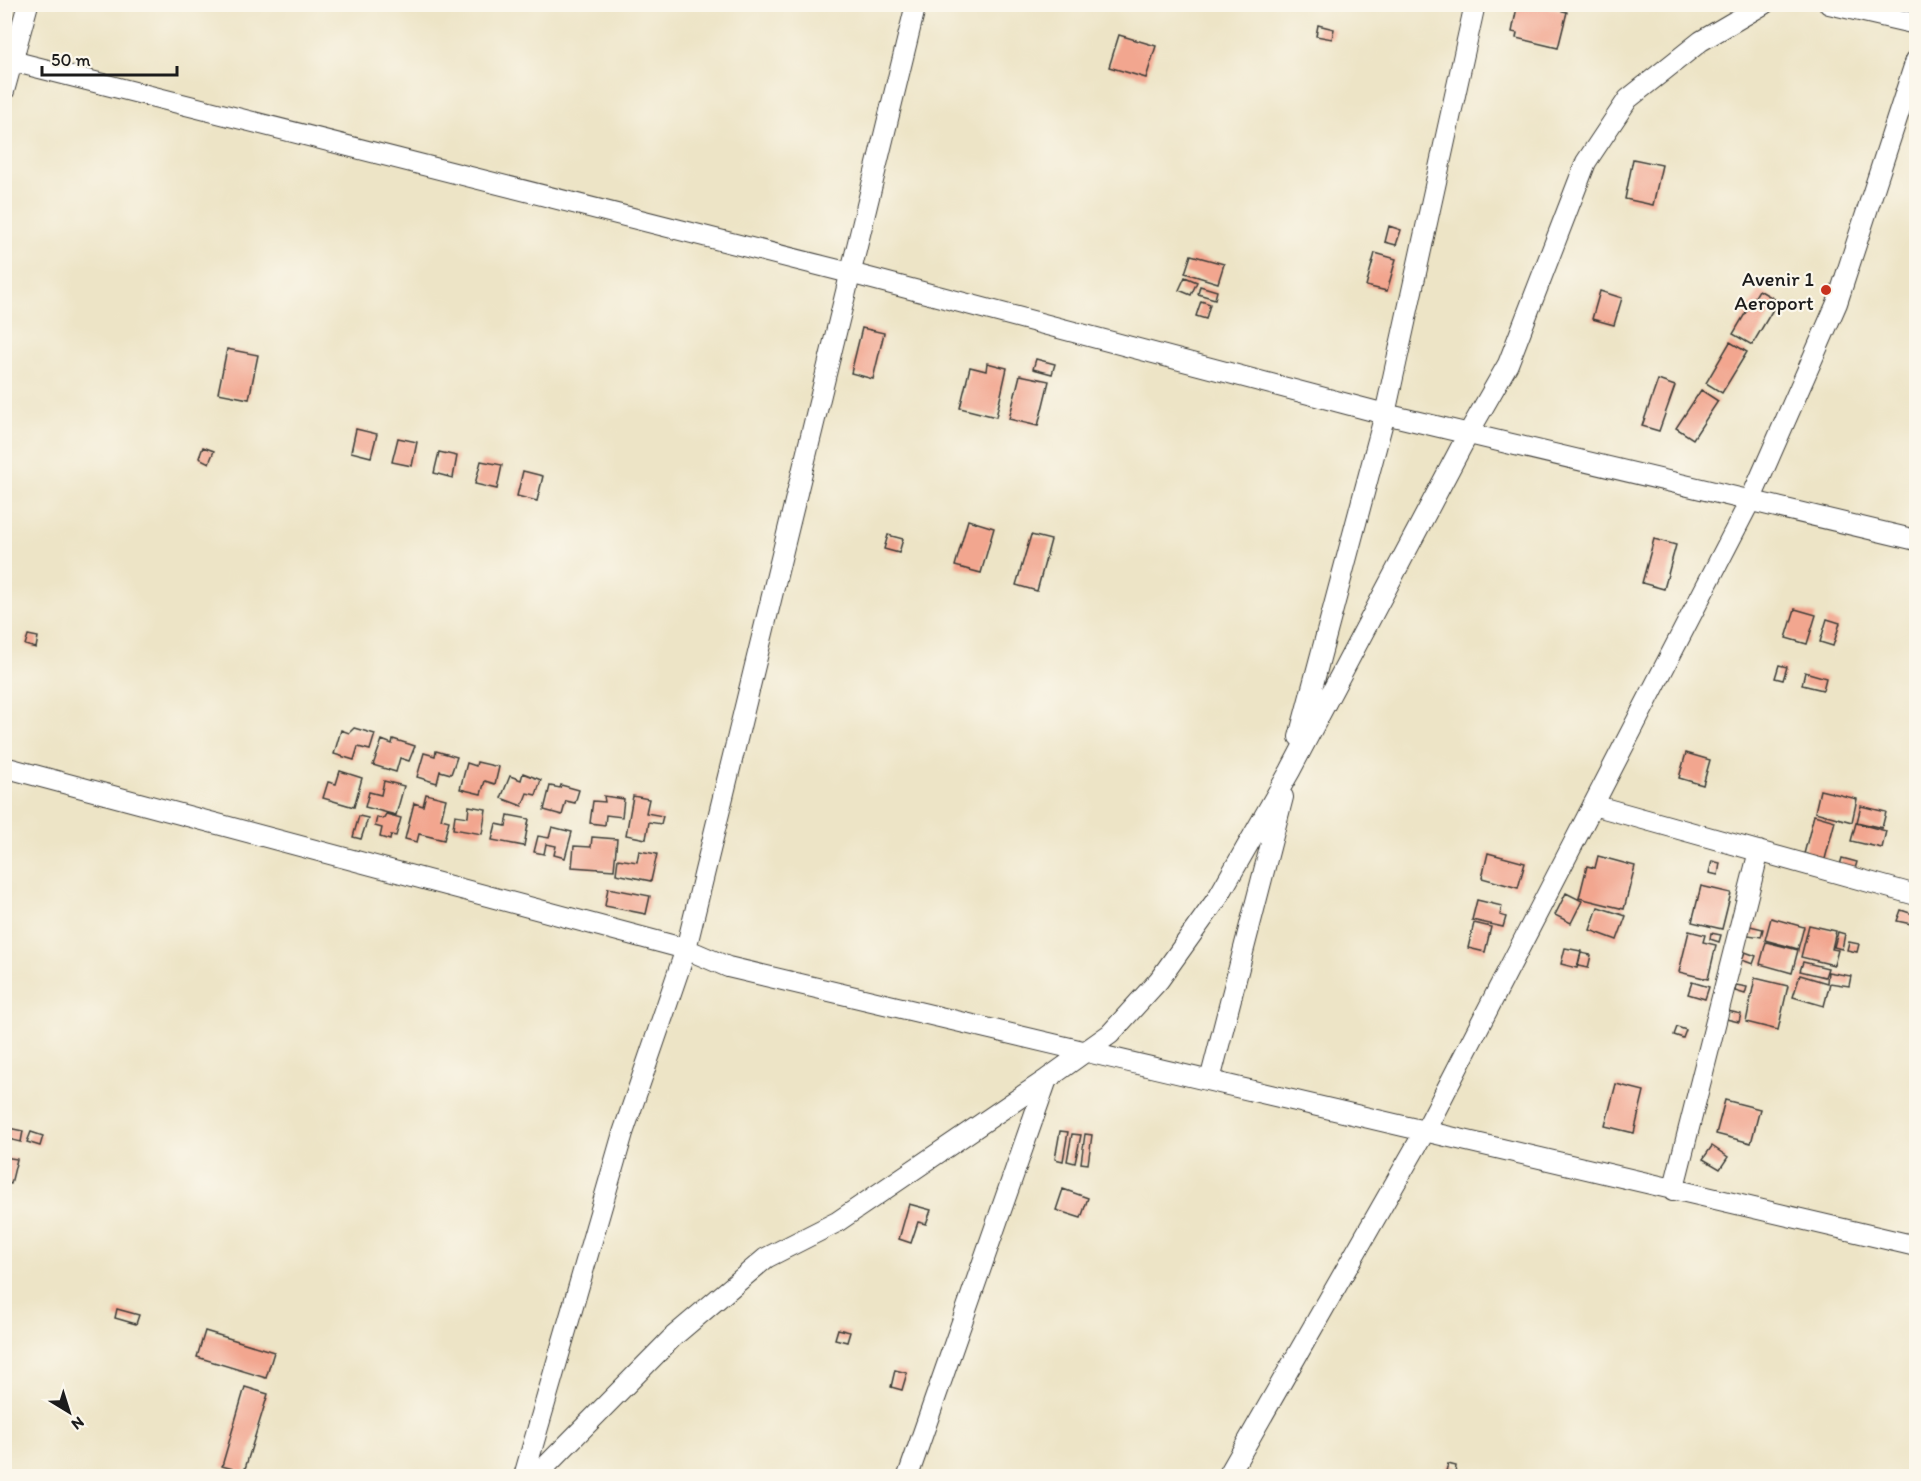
<svg xmlns="http://www.w3.org/2000/svg" width="1921" height="1481" font-family="Itim,sans-serif">
	<style>
		.building { fill: #f2a68f }
		.lines { fill: none; stroke-linecap: round; stroke-linejoin: round }
		.minor-casing { stroke: #3b3a36; stroke-width: 22 }
		.minor { stroke: #fff; stroke-width: 20 }
		.poi-dot { fill: #c8321e; stroke: #fbf7ec; stroke-width: 2 }
		.labels { text-anchor: middle; dominant-baseline: central; stroke-width: 4.5; stroke-linejoin: round; paint-order: stroke }
		.poi-label { font-size: 21px; fill: #1c1c1c; stroke: #fbf7ec; text-anchor: end }
	</style>
	<rect width="100%" height="100%" fill="#fbf7ec"/>
	<filter id="ink" filterUnits="userSpaceOnUse"><feTurbulence type="fractalNoise" baseFrequency=".0167" numOctaves="2"/><feDisplacementMap in="SourceGraphic" scale="12" xChannelSelector="R" yChannelSelector="G"/><feConvolveMatrix kernelMatrix="1 2 1 2 8 2 1 2 1" color-interpolation-filters="sRGB"/></filter>
	<filter id="wash" filterUnits="userSpaceOnUse"><feTurbulence type="fractalNoise" baseFrequency=".008" numOctaves="4" result="noise"/><feDisplacementMap in="SourceGraphic" scale="24" xChannelSelector="R" yChannelSelector="G"/><feGaussianBlur stdDeviation="1.35" result="paint"/><feColorMatrix in="noise" values="0 0 0 0 0 0 0 0 0 0 0 0 0 0 0 0 0 1.4 0 .05"/><feComposite in="paint" operator="in"/></filter>
	<g filter="url(#wash)">
		<rect width="100%" height="100%" fill="#ede4c6"/>
		<g id="blocks">
			<path class="building" d="M1522,4H1534L1567,12L1558,48L1516,38L1517,33L1512,32L1517,7L1521,8Z
				M1318,25L1334,29L1332,39L1316,36Z
				M1119,35L1156,46L1146,78L1109,67Z
				M1633,159L1662,165L1653,205L1625,199Z
				M1389,226L1401,230L1396,245L1385,242Z
				M1375,253L1396,259L1387,291L1366,286Z
				M1191,255L1224,264L1218,283L1185,273Z
				M1185,277L1197,282L1191,295L1179,290Z
				M1200,286L1217,291L1215,299L1198,294Z
				M1759,290L1778,301L1752,345L1733,334Z
				M1600,291L1622,298L1614,325L1592,319Z
				M1201,301L1210,304L1206,319L1196,316Z
				M862,328L884,333L873,379L851,373Z
				M1730,342L1747,352L1722,393L1706,383Z
				M227,349L258,355L249,399L218,393Z
				M1036,359L1055,364L1052,374L1033,369Z
				M987,363L1007,368L996,417L960,408L970,367L986,371Z
				M1020,375L1049,381L1038,426L1009,419Z
				M1658,380L1675,386L1659,431L1642,426Z
				M1701,390L1718,401L1693,439L1676,428Z
				M356,429L377,434L371,457L351,452Z
				M398,438L417,442L412,466L392,462Z
				M203,447L214,451L209,463L199,458Z
				M439,452L457,456L453,478L434,473Z
				M481,461L502,465L497,489L475,484Z
				M523,471L543,476L537,501L517,496Z
				M968,520L994,528L981,573L955,566Z
				M888,535L903,539L899,553L884,549Z
				M1031,535L1051,540L1037,591L1016,585Z
				M1654,539L1676,545L1664,589L1642,583Z
				M1795,609L1816,615L1807,644L1786,638Z
				M1827,619L1840,623L1833,646L1820,642Z
				M28,635L38,637L36,648L25,645Z
				M1779,665L1787,667L1783,680L1775,678Z
				M1805,672L1826,678L1823,690L1802,685Z
				M354,728L375,734L370,750L358,747L354,760L334,754L341,730L349,733Z
				M393,739L415,746L409,761L400,758L396,772L373,765L382,740L392,744Z
				M436,751L457,757L451,774L440,771L437,783L417,777L424,753L435,756Z
				M1686,753L1710,760L1703,785L1679,778Z
				M477,762L499,767L495,784L485,781L481,794L460,789L467,763L476,766Z
				M340,771L362,778L354,807L323,798L328,782L336,784Z
				M523,773L541,780L536,795L527,793L522,806L501,798L510,776L521,780Z
				M384,781L404,786L396,815L365,807L369,792L381,795Z
				M561,785L579,790L575,803L566,801L562,815L544,810L550,786L560,788Z
				M1820,790L1857,799L1852,822L1815,812Z
				M426,794L446,799L441,819L449,821L444,840L419,834L417,842L405,839L414,803L423,806Z
				M604,796L624,799L622,817L606,815L605,825L590,823L593,801L605,802Z
				M633,796L649,799L646,813L663,816L661,824L649,822L646,839L626,835Z
				M469,806L486,809L482,834L453,829L455,815L468,817Z
				M1861,806L1886,812L1882,828L1857,822Z
				M386,814L401,818L396,836L391,835L390,840L380,837L382,828L375,826L377,817L383,819Z
				M508,815L529,819L524,846L492,840L496,824L506,826Z
				M1814,815L1835,821L1825,859L1804,854Z
				M359,816L368,818L361,839L353,837Z
				M1856,823L1886,831L1882,848L1851,841Z
				M552,827L572,832L565,858L554,855L556,846L546,844L544,854L534,852L538,836L549,838Z
				M592,837L617,839L614,870L572,867L574,846L591,847Z
				M639,851L657,854L651,881L616,874L618,859L637,862Z
				M1488,853L1525,863L1518,888L1482,878Z
				M1598,856L1635,866L1624,909L1579,898L1587,866L1595,868Z
				M1842,858L1857,862L1854,872L1839,869Z
				M1712,861L1720,863L1718,875L1709,873Z
				M1701,886L1731,893L1722,929L1692,922Z
				M608,888L650,896L646,914L605,906Z
				M1566,893L1582,901L1571,923L1555,915Z
				M1477,900L1502,906L1500,915L1506,917L1503,927L1472,920Z
				M1598,907L1626,916L1617,940L1590,930Z
				M1901,910L1916,915V925L1897,921Z
				M1771,918L1804,927L1798,949L1765,940Z
				M1474,923L1491,927L1485,952L1468,948Z
				M1809,925L1836,931L1832,949L1838,950L1834,965L1801,957Z
				M1750,926L1763,929L1761,937L1748,935Z
				M1689,931L1705,935L1703,942L1716,945L1708,979L1679,972Z
				M1838,932L1845,934L1842,949L1834,947Z
				M1711,933L1721,935L1719,942L1710,939Z
				M1766,942L1798,950L1792,973L1760,964Z
				M1849,942L1859,944L1857,952L1847,950Z
				M1565,948L1581,951L1577,968L1561,964Z
				M1745,952L1756,956L1753,964L1742,960Z
				M1581,953L1591,955L1588,968L1578,966Z
				M1803,962L1828,968L1825,977L1800,971Z
				M1828,972L1851,976L1849,986L1830,983L1824,1006L1793,997L1800,975L1827,983Z
				M1755,978L1788,986L1778,1030L1746,1022Z
				M1692,982L1709,987L1705,999L1688,994Z
				M1736,985L1747,987L1745,994L1735,991Z
				M1728,1011L1741,1014L1739,1022L1726,1019Z
				M1677,1027L1686,1030L1683,1038L1674,1035Z
				M1616,1084L1644,1091L1634,1133L1605,1126Z
				M1725,1100L1760,1109L1751,1143L1716,1134Z
				M4,1127L23,1131L21,1142L4,1138Z
				M1060,1131L1068,1132L1063,1161L1055,1159Z
				M31,1132L43,1136L40,1146L27,1142Z
				M1072,1134L1081,1135L1075,1163L1067,1161Z
				M1085,1134L1092,1135L1088,1164L1081,1163Z
				M1712,1146L1728,1157L1720,1169L1703,1159Z
				M4,1157L17,1159L11,1184L4,1183Z
				M1063,1189L1088,1198L1081,1218L1056,1210Z
				M909,1204L931,1210L926,1224L918,1222L911,1243L899,1239Z
				M117,1309L139,1315L136,1324L115,1318Z
				M838,1329L850,1332L847,1342L835,1339Z
				M205,1331L274,1352L266,1378L197,1357Z
				M895,1370L907,1373L902,1390L891,1387Z
				M245,1387L268,1394L244,1472L222,1466Z
				M1448,1464L1456,1466L1455,1474L1446,1471Z"/>
		</g>
	</g>
	<g filter="url(#ink)">
		<use href="#blocks" fill-opacity="0" stroke="#3b3a36" stroke-width="1.5"/>
		<g class="lines">
			<g class="minor-casing">
				<path id="minor" d="M1829,4L1916,24
					M4,59L850,273L1385,414L1916,540
					M4,91L28,4
					M1299,737L1385,414L1475,4
					M4,767L686,949L728,967C1124,1060 1520,1156 1916,1246
					M1593,805L1916,895
					M1210,1080L1283,797
					M1673,1191L1759,851
					M524,1476L623,1133L686,949L916,4
					M536,1476L674,1336L766,1258L837,1222L1047,1079L1110,1034L1159,980L1217,899L1290,771L1468,434L1508,364L1586,162L1628,99L1701,41L1764,4
					M908,1476L1047,1079
					M1228,1476L1425,1131L1750,501L1837,303L1916,60"/>
			</g>
			<use href="#minor" class="minor"/>
		</g>
	</g>
	<circle class="poi-dot" cx="1826" cy="290" r="6"/>
	<g class="labels">
		<g class="poi-label">
			<text x="1814" y="278">Avenir 1<tspan x="1814" dy="24">Aeroport</tspan></text>
		</g>
	</g>
	<rect width="1921" height="1481" fill="none" stroke="#fbf7ec" stroke-width="24"/>
	<g transform="translate(69 1412) rotate(142)" stroke="#fbf7ec" stroke-width="4.5" paint-order="stroke">
	<path d="M0-4.5L10 22L0 15L-10 22Z" fill="#1c1c1c"/>
	<text y="-9" font-size="16" font-weight="bold" text-anchor="middle" fill="#1c1c1c">N</text>
	</g>
	<path d="M42 66v9h135v-9" fill="none" stroke="#1c1c1c" stroke-width="3"/>
	<text x="51" y="66" font-size="18" fill="#1c1c1c" stroke="#fbf7ec" stroke-width="4.5" paint-order="stroke">50 m</text>
</svg>
